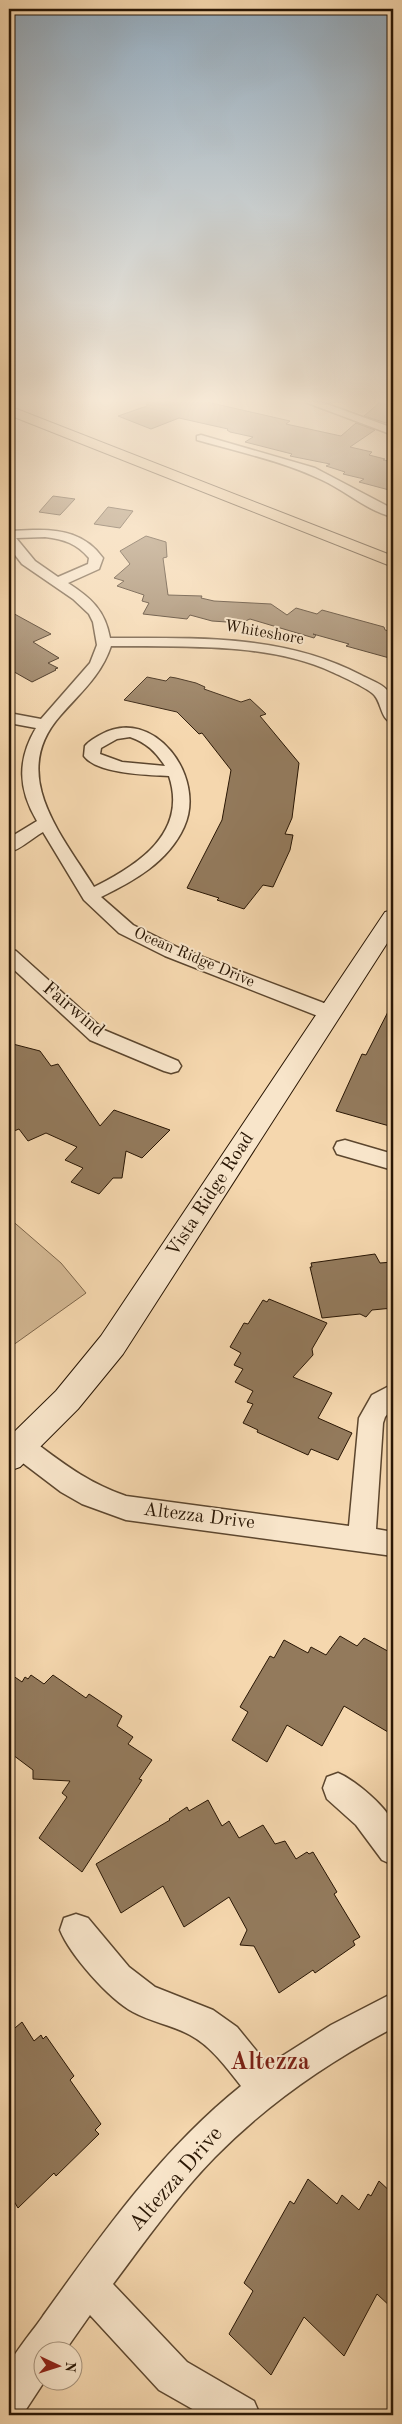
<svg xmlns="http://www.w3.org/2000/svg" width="402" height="2424" font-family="'Old Standard TT',serif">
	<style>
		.green { fill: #d2b691; stroke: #7e664a }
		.building { fill: #937a5c; stroke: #291604 }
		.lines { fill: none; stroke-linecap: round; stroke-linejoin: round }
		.street-casing { stroke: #5c462e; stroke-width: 3 }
		.secondary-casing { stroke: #291604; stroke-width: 2 }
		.primary-casing { stroke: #291604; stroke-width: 2 }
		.street { fill: #f8e5ca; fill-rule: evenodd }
		.secondary { fill: #f8e5ca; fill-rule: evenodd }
		.primary { fill: #f5d7ae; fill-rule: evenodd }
		.labels { text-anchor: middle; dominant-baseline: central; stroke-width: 4; stroke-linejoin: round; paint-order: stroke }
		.far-street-label { font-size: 16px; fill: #291604; stroke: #f8e5ca }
		.street-label { font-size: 19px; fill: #291604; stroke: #f8e5ca }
		.near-street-label { font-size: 22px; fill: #291604; stroke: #f8e5ca }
		.near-neighbourhood-label { font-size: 24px; font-weight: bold; fill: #7a1f14; stroke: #f8e5ca }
	</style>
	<rect width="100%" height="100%" fill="#f5d7ae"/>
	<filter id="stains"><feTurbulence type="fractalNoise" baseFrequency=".004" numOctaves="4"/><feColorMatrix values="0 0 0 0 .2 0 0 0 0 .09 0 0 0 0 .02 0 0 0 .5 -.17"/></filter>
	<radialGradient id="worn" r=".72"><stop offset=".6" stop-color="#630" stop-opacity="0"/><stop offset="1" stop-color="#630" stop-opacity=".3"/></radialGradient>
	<path class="green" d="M9,1218L61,1263L86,1293L9,1348Z"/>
	<path class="building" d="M147,402H207L290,421L286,424L341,436L356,423L375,430L350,447L372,452L369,455L385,459L383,460L389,461L393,458V491L359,482L364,479L343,474L345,472L326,466L330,464L290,456L292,454L245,442L253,437L230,432L227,430L228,429L179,418L151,429L118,416L147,406Z
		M380,402H393V419L386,423L364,416Z
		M53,496L75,499L60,515L39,512Z
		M108,507L133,511L120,528L94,524Z
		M146,536L166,542L167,557L163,558L168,595L202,596L201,598L214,601L271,604L287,615L296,608L317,614L322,610L384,627L385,630L393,632V659L346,646L349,644L313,634L316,635L314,638L250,619L241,623L212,621L190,615L187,619L143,614L149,603L142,601L144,595L117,586L124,581L114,578L130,564L120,551Z
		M9,611L51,634L33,642L59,658L48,663L58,668L55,669L56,670L32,682L9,669Z
		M147,677L166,681L170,677L176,678L196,683L205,687L204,689L241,702L250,699L266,714L260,716L299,763L292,818L285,834L293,835L290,850L273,887L263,885L244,909L217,900L219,898L187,888L222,820L231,770L202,733L199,734L177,712L124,700Z
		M393,1002V1127L336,1111L362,1054L366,1055Z
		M9,1043L40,1051L51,1066L58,1064L100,1126L114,1110L170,1130L142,1158L126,1151L122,1178H113L99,1194L71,1182L83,1168L65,1160L77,1147L46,1133L28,1141L19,1129L9,1133Z
		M375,1254L380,1263L393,1262V1308L372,1310L366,1317L360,1314L322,1318L310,1267H312L311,1263Z
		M269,1299L327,1323L312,1349L313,1355L293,1377L332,1393L318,1418L352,1433L338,1460L311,1449L308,1455L257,1432L258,1430L243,1423L253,1404L247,1402L253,1391L235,1382L243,1369L234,1365L241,1353L230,1347L244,1323L248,1324L263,1300L267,1302Z
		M340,1636L357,1646L364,1638L393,1654V1735L344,1706L322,1746L287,1725L267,1762L232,1740L248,1712L240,1707L270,1656L274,1658L284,1640L308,1653L311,1647L326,1655Z
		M9,1673L22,1682L25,1677L28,1679L31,1675L44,1684L53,1675L86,1698L89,1694L122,1716L117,1726L133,1737L128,1744L152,1760L139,1779L142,1780L82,1872L39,1838L67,1797L62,1793L70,1781L33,1779V1770L9,1752Z
		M208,1800L222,1826L229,1821L239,1838L263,1825L275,1844L285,1841L296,1859L307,1852L309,1854L313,1852L337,1892L334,1894L360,1937L353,1941L355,1945L315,1973L313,1970L279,1993L254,1946L240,1945L247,1930L229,1897L184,1927L163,1886L121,1913L96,1864L170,1820L169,1819L187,1807L189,1811Z
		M22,2022L34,2041L41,2035L43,2039L46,2036L74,2076L70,2080L101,2124L95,2130L99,2134L56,2176L54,2173L18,2208L9,2193V2033Z
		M308,2179L337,2204L342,2195L359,2210L368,2194L371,2196L379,2181L393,2194V2309L377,2294L344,2356L304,2317L271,2375L229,2334L253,2291L244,2283L290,2201L294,2204Z"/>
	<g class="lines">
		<g class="street-casing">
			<path id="street" d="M305,402H321L393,428V435Z
				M201,435L315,468L393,509V517C367,511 346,491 322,480C282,461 239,452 197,440V436Z
				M33,530C61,529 86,534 103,558L99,569L68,583C91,598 105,610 110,638C195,638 283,634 361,675C368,679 381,683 387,690C395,699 394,712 393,723C381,720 382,705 375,696C370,689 341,676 332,672C268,642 180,647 111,646C101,676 80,693 60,716C8,775 62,835 94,887C138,865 188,833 169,776C148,775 97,774 84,756L85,746C89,741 95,738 100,735C154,704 207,778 184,827C168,862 134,881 101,897L133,925L179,948L337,1008L340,1013L337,1018L330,1019L323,1018L165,956L119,933L84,900L43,832C32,838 20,850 9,852V838L37,821C18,789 17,760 36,728L9,723V713L41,719L90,663L97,645L93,622L89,614L73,599L22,564L9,547V531ZM45,537C64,539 77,544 89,558L88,564L58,577L35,561L16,538ZM130,737C147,743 156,752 165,766L122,762L100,754L101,748L117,739Z
				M9,949L16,951L104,1030L178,1061L181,1066L178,1071L171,1073L164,1071L90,1040L9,965Z
				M345,1140L393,1154V1170L337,1154L334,1148L337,1142Z
				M393,1384V1407L385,1417L383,1423L376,1529L393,1532V1556L126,1520L82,1504L61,1492L11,1454L9,1449L11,1438L20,1435L29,1438C63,1463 86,1482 126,1496L349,1526L359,1418L372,1395Z
				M338,1773C353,1779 391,1809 393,1826C395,1838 393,1852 393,1865L382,1860L356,1825L327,1799L323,1788L327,1777Z
				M76,1914L88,1918L129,1967L155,1987L213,2010L237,2027L268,2065L331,2025L393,1993V2028C328,2062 267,2104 215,2157C177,2196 146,2240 113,2284L187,2362L254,2401L260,2415H203L159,2390L90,2315L64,2352H42L44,2382L23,2414L9,2415C9,2402 5,2378 9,2366C12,2355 36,2327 43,2316C101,2235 162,2149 241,2086C226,2067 212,2047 190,2035C172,2025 151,2022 133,2012C109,1999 70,1955 60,1930L64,1918Z"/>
		</g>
		<g class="secondary-casing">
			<path id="secondary" d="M393,910V934L123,1354L78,1409L20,1467L9,1471V1437L56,1391L101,1336L385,912Z"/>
		</g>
		<g class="primary-casing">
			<path id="primary" d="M9,406L393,556V567L9,415Z"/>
		</g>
		<use href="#street" class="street"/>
		<use href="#secondary" class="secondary"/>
		<use href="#primary" class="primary"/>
	</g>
	<linearGradient id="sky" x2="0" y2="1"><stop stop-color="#91a8ba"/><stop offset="0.54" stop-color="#faeddb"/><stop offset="1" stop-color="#faeddb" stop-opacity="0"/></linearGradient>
	<rect width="402" height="742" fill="url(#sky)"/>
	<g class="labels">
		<g class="far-street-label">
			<text transform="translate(264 633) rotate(10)">Whiteshore</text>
			<text transform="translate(194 958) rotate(23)">Ocean Ridge Drive</text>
		</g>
		<g class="street-label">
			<text transform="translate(73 1010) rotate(40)">Fairwind</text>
			<text transform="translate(211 1195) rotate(-57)">Vista Ridge Road</text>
			<text transform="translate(199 1517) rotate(7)">Altezza Drive</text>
		</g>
		<g class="near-street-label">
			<text transform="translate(176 2179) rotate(-49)">Altezza Drive</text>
		</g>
		<g class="near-neighbourhood-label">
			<text x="270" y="2063">Altezza</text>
		</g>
	</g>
	<rect width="402" height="2424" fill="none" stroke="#f5d7ae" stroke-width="30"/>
	<rect x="10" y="10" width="382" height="2404" fill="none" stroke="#291604" stroke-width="2.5"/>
	<rect x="15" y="15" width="372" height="2394" fill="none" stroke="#291604"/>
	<g transform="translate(58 2366) rotate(94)"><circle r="24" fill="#f8e5ca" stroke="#a5927b"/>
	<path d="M0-4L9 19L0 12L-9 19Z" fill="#8f2418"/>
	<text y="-8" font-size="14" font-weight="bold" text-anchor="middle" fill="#291604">N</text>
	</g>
	<rect width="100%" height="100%" filter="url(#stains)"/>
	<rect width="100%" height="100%" fill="url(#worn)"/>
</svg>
